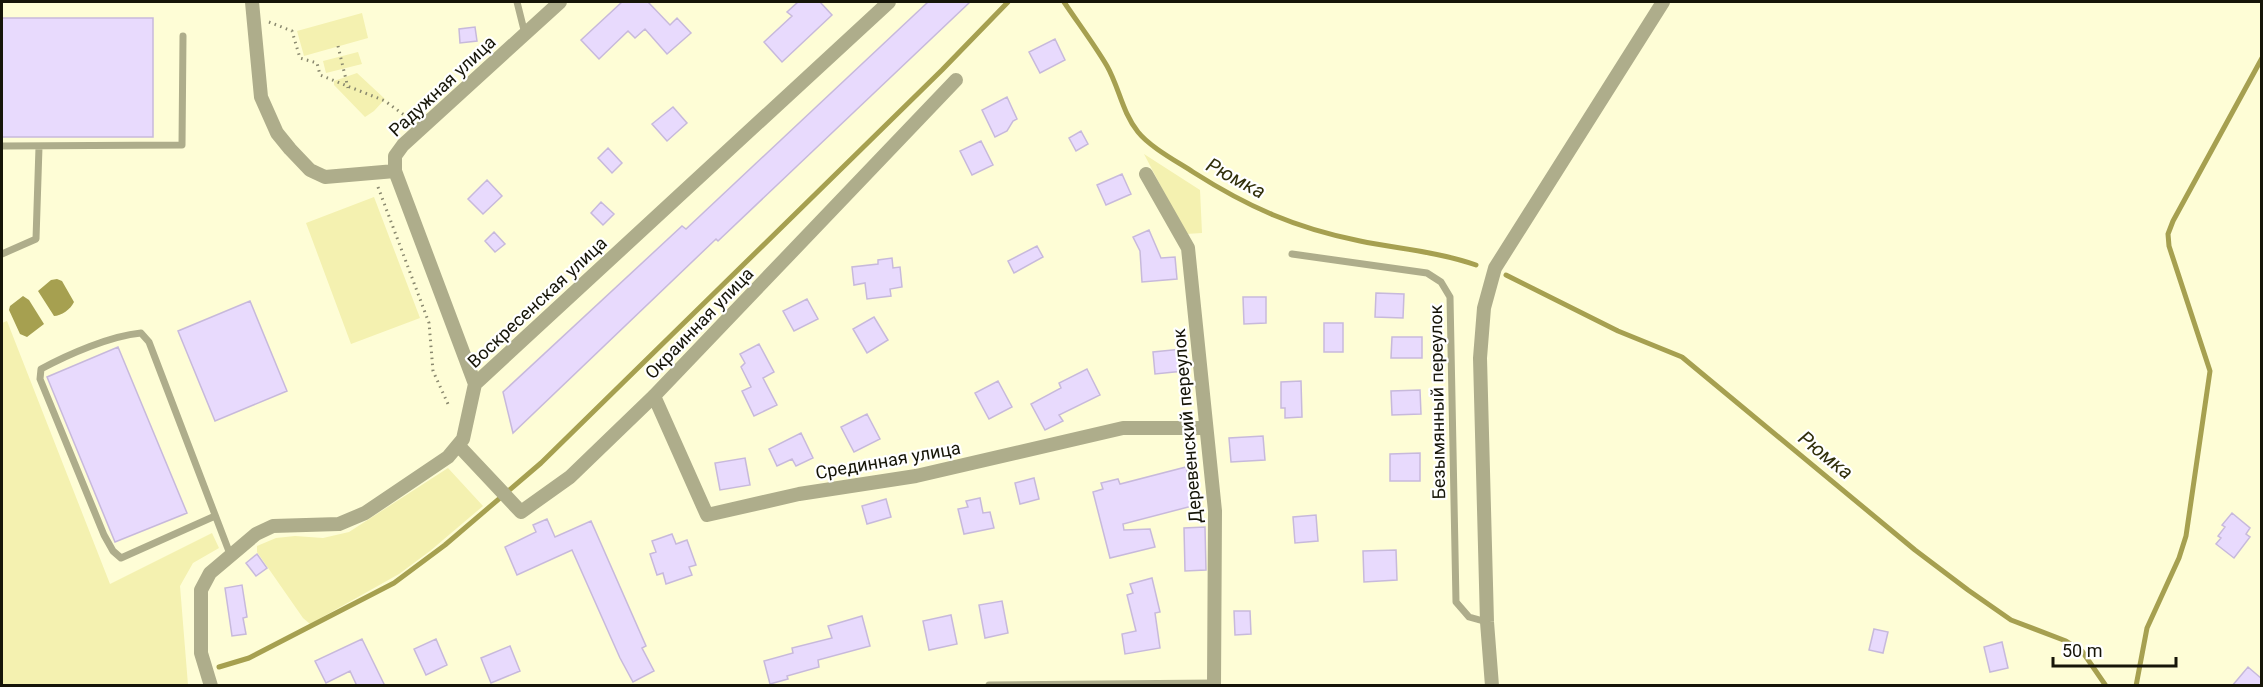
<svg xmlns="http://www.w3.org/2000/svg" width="2263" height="687" font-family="Roboto,sans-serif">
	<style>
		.green { fill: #f4f1b0 }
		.water { fill: #a6a050 }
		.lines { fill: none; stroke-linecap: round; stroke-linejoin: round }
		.stream { stroke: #a6a050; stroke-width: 5 }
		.building { fill: #e8dafd; stroke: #c7b9db; stroke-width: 1.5 }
		.path { stroke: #89886e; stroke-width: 3; stroke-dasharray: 1.5 4.5; stroke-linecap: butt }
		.service { stroke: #aead8b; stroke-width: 7 }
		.minor { stroke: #aead8b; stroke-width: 14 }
		.labels { text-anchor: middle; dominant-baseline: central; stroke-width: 4.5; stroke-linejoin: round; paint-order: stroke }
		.street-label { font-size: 18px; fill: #161508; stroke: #fff }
		.water-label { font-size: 20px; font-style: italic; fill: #312f0a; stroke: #fff }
	</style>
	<rect width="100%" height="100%" fill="#fefdd6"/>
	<path class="green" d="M362,13L368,38L304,56L297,31Z
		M358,52L362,64L326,73L323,61Z
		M357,73L385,99L374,111L365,117L334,85V81Z
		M1144,154L1200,190L1202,233L1186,234Z
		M374,197L420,318L351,344L306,223Z
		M7,321L110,584L212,533L219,548L193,563L180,586L188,685H2V323Z
		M448,468L483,506L430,551L399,574L310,624L303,618L257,552V546L276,538L295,536L323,538L349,532Z"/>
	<path class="water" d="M57,279L62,281L74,302C71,309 61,316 54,316L38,291L51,280Z
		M23,296L29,300L44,324L27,337L20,334L9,310L10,306Z"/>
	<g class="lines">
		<path class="stream" d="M1064,2C1078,23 1094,44 1107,66C1119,87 1122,112 1138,132C1150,147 1176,161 1193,172C1248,207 1295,228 1360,241C1399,249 1439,252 1476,265
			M1506,275L1618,331L1682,357L1915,550L1968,590L2011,620L2066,641L2082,651L2106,686
			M219,667L249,658L394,583L445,545L541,463L942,70L1008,2
			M2136,686L2147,628L2179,558L2186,536L2210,371L2169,246L2168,234L2173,221L2262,58"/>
	</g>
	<path class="building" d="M622,2H648L670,25L677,18L691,33L667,54L645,29L635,38L628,31L599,59L581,40Z
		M798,2H820L832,15L782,62L764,42L792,16L787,12Z
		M928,2H970L718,241L716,239L513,433L503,392L682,226L686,229Z
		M2,18H153V137H2Z
		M475,27L477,41L460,43L459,29Z
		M1055,39L1065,60L1040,73L1029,52Z
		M1007,97L1017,119L1013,121L1007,131L995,137L982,110Z
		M673,107L687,123L667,141L652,124Z
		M1081,131L1088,144L1076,151L1069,138Z
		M981,141L993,165L972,175L960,151Z
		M608,148L622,163L612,173L598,158Z
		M1122,174L1131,194L1106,205L1097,185Z
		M487,180L502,196L483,214L468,199Z
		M601,202L614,214L603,225L591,213Z
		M1149,230L1161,258L1175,257L1177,279L1142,282L1140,251L1133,237Z
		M494,232L505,244L495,252L485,241Z
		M1037,246L1043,257L1014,273L1008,261Z
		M892,258L893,268L900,267L902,287L890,289L891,296L867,299L865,283L854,285L852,267L878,264V260Z
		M1376,293L1404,294L1403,318L1375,317Z
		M1243,297H1266V323L1244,324Z
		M807,299L818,319L794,331L783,311Z
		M250,301L287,391L215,421L178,331Z
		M874,317L888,340L867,353L853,329Z
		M1324,323H1343V352H1324Z
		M1392,337H1422V358H1391Z
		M759,344L774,372L763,378L777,405L754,416L742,391L751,387L741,367L745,363L740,354Z
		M118,347L187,513L115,542L47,377Z
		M1182,349L1184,371L1155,374L1153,352Z
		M1087,369L1100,395L1059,415L1063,421L1045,430L1031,404L1061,388L1059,383Z
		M998,381L1012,407L989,419L975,393Z
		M1301,381L1302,417L1285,418V408H1281V382Z
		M1420,390L1421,414L1392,415L1391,391Z
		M867,414L880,439L854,452L841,427Z
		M801,433L813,458L796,466L792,459L777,466L769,449Z
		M1263,436L1265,460L1231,462L1229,438Z
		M1420,453V481H1390V454Z
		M745,458L750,485L720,490L715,463Z
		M1186,467L1196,505L1123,524L1124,530L1150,529L1155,547L1110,558L1093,492L1103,489L1101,483L1118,479L1120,484Z
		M1034,478L1039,499L1020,504L1015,483Z
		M980,498L983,513L990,512L994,528L964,534L958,509L968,507L966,501Z
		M886,499L891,517L867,524L862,506Z
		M2232,513L2250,528L2246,534L2250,537L2234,558L2216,544L2221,538L2218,536L2225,527L2222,525Z
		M1316,515L1318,541L1295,543L1293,517Z
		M547,519L555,537L591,521L646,646L642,648L654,671L633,682L620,658L572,550L517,575L505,547L536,532L533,525Z
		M1205,527L1206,570L1185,571L1184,528Z
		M672,534L676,544L687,540L696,565L689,567L692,575L666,584L663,573L657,575L650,554L656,552L652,541Z
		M1396,550L1397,580L1364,582L1363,551Z
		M257,554L267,568L256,576L246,563Z
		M1152,578L1160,612L1155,613L1160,648L1125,654L1122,634L1136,631L1127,595L1133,593L1130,584Z
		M242,585L247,617L243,618L246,634L232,636L225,588Z
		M1002,601L1008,633L985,638L979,605Z
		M1234,611H1250L1251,634L1235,635Z
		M951,615L957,644L929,650L923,621Z
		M862,616L870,646L818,660L819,667L787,676L788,679L770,684L764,661L793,653L792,648L832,638L828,626Z
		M1874,629L1888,632L1883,653L1869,650Z
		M362,639L385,686H357L350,671L326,683L315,661Z
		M436,639L447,665L426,675L414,649Z
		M2002,642L2008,668L1990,672L1984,647Z
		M510,646L520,671L491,683L481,658Z
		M2248,667L2262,679V686H2232Z"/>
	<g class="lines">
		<path class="path" d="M269,22L292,31L300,58L317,63L320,75L385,101L411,120
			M338,46L348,88
			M378,187L429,323L433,371L448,404"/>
		<path class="service" d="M517,2L525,34
			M2,146L182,145L183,36
			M2,254L36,239L39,147
			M1292,254L1427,273L1441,282L1450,297L1456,602L1469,617L1487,622
			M215,516L121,558L113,551L104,535L40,379L41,369C69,354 110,336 141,333L149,342L230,554
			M989,685L1215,683"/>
		<path class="minor" d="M252,2L261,97L277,133L290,149L310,170L325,177L395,171
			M1146,174L1188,248L1215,511L1214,686
			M475,384L395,171V156L403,145L560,2
			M654,396L707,515L799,494L916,476L1123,428H1206
			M458,445L521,512L570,477L654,396L956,80
			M211,686L201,653V590L210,573L256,534L273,526L339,524L365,513L448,457L463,439L475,384L889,2
			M1492,686L1487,622L1480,358L1484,308L1495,268L1663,2"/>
	</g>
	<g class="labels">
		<g class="street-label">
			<text transform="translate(442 86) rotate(-43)">Радужная улица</text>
			<text transform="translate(537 302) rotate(-43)">Воскресенская улица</text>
			<text transform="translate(699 323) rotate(-46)">Окраинная улица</text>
			<text transform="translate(1437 402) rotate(-91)">Безымянный переулок</text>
			<text transform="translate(1187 426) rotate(-95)">Деревенский переулок</text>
			<text transform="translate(888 460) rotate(-10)">Срединная улица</text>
		</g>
		<g class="water-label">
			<text transform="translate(1236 178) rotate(28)">Рюмка</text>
			<text transform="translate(1826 455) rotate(39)">Рюмка</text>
		</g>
	</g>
	<rect width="2263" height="687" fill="none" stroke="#161508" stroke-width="6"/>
	<path d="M2053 657v9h123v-9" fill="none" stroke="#161508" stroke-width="3"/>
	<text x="2062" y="657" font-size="18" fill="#161508" stroke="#ffffff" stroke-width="4.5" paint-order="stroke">50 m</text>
</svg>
